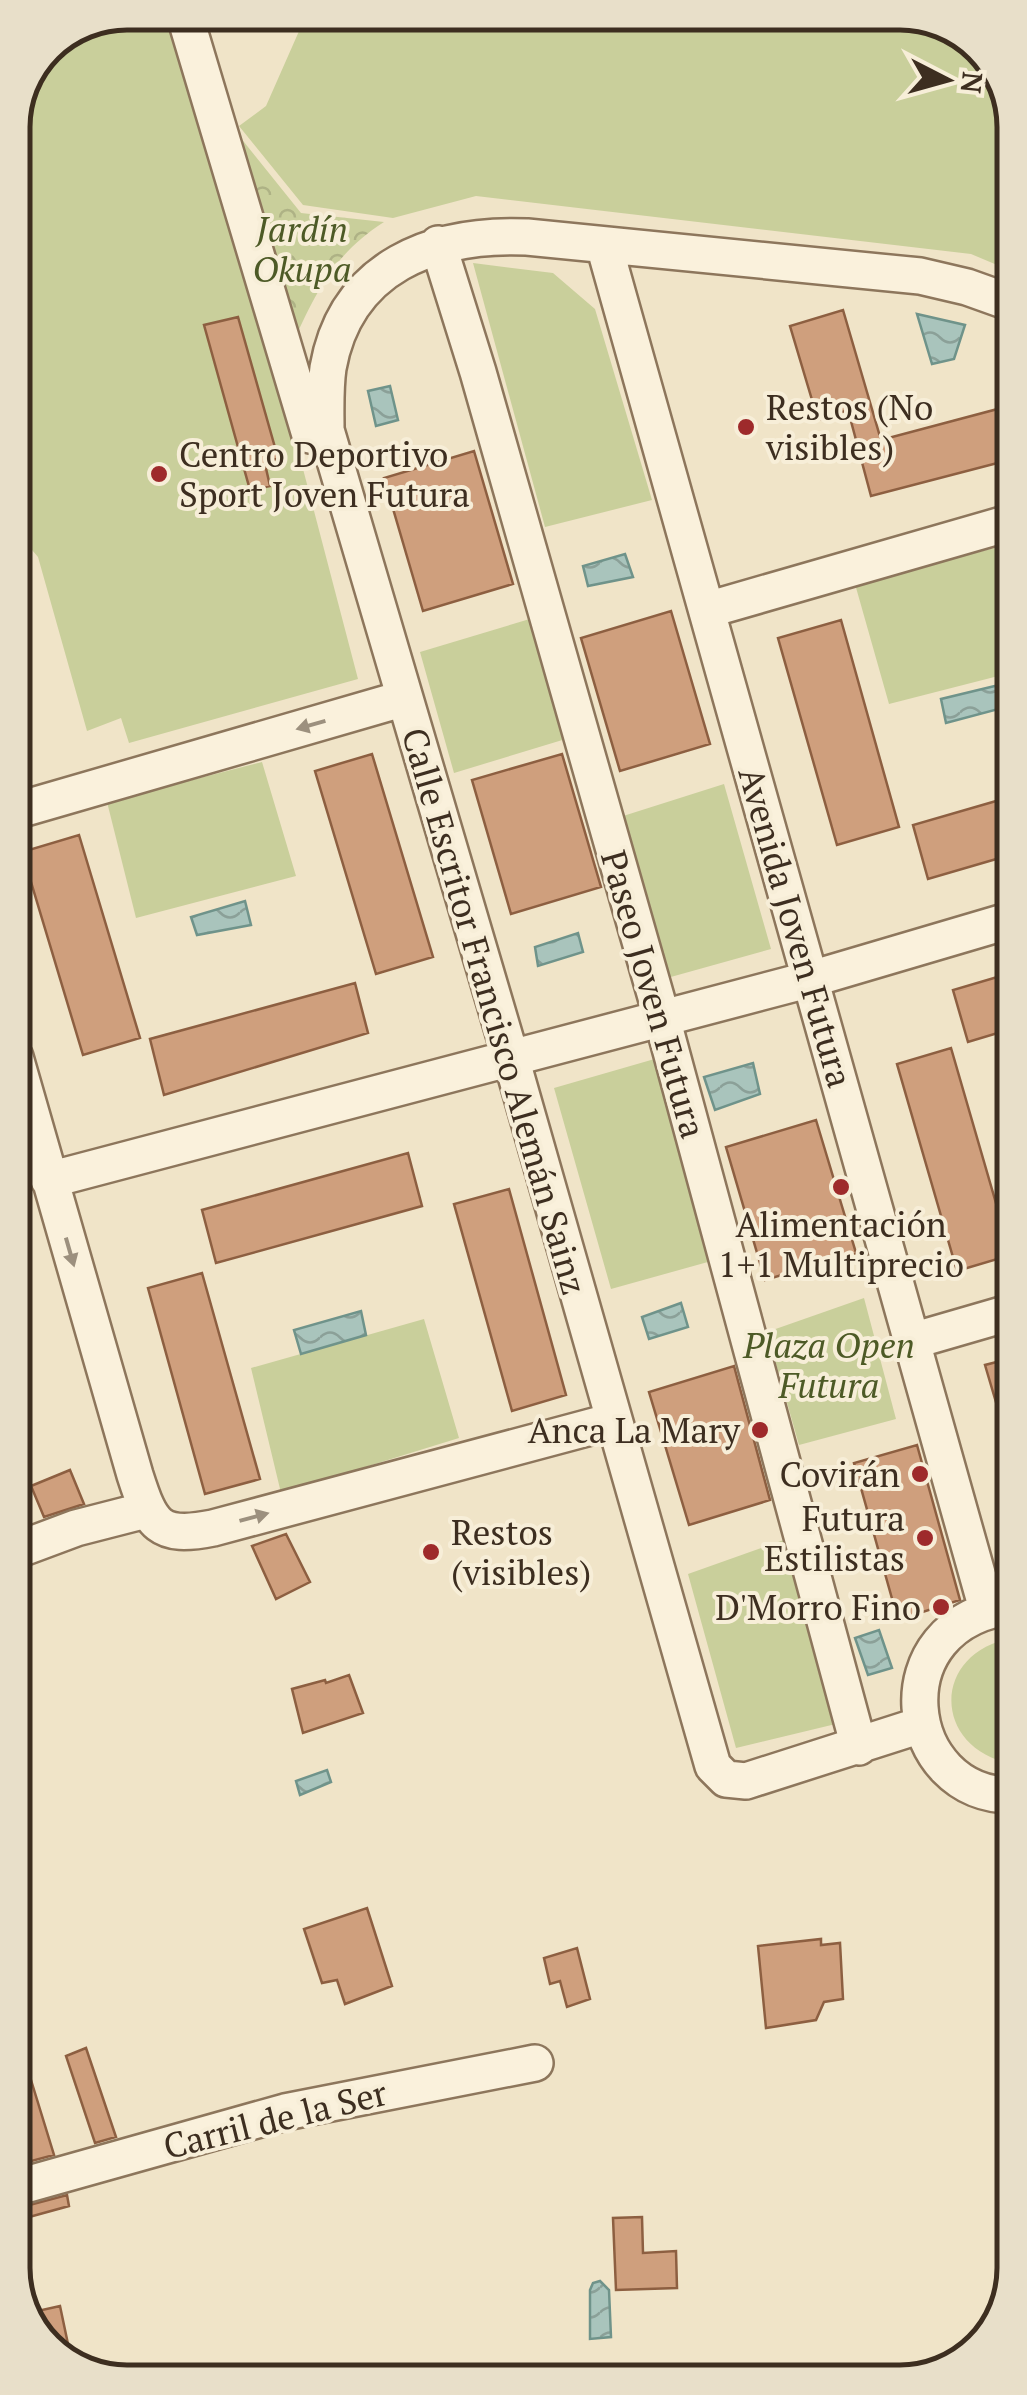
<svg xmlns="http://www.w3.org/2000/svg" width="1027" height="2395" font-family="'PT Serif',serif">
	<style>
		.green { fill: #c9cf9b }
		.forest { fill: url(#forest-crowns) }
		.water { fill: url(#water-waves); stroke: #6f938a; stroke-width: 2.5 }
		.building { fill: #cf9f7d; stroke: #8d5f41; stroke-width: 2.5 }
		.lines { fill: none; stroke-linecap: round; stroke-linejoin: round }
		.minor-casing { stroke: #8d765c; stroke-width: 40 }
		.minor { stroke: #faf1dc; stroke-width: 35 }
		.oneway { fill: #9c907e }
		.poi-dot { fill: #9e2a2b; stroke: #f7eed8; stroke-width: 4 }
		.labels { text-anchor: middle; dominant-baseline: central; stroke-width: 8; stroke-linejoin: round; paint-order: stroke }
		.park-label { font-size: 35px; font-style: italic; fill: #4d5a26; stroke: #f7eed8 }
		.poi-label { font-size: 35px; fill: #3d2e20; stroke: #f7eed8; text-anchor: end }
		.street-label { font-size: 35px; fill: #3d2e20; stroke: #f7eed8 }
		.rim { fill: none; stroke: #3d2e20; stroke-width: 5 }
	</style>
	<defs>
		<pattern id="forest-crowns" width="20" height="18" patternUnits="userSpaceOnUse" patternTransform="scale(2.5)"><rect width="20" height="18" fill="#c9cf9b"/><path d="M2 6a3 3 0 1 1 6 0M12 15a3 3 0 1 1 6 0" fill="none" stroke="#aeb285"/></pattern>
		<pattern id="water-waves" width="16" height="10" patternUnits="userSpaceOnUse" patternTransform="scale(2.5)"><rect width="16" height="10" fill="#a9c4bc"/><path d="M0 5q4-4 8 0t8 0" fill="none" stroke="#8ba098"/></pattern>
	</defs>
	<rect width="100%" height="100%" fill="#f0e4c8"/>
	<path class="green" d="M127,13H174L236,213L358,679L129,743L121,718L87,731L38,557L14,529L13,120L46,46Z
		M307,13H908L969,36L1008,89L1009,270L971,254L476,196L393,218L303,205L239,126L266,106Z
		M473,263L553,273L595,309L652,500L545,527Z
		M1010,544V673L889,704L855,584Z
		M533,618L569,738L454,773L420,652Z
		M262,762L296,876L136,918L107,802Z
		M724,784L771,949L660,980L620,817Z
		M658,1058L715,1260L611,1289L554,1088Z
		M864,1298L896,1419L799,1445L767,1332Z
		M424,1319L459,1438L281,1493L251,1368Z
		M792,1537L844,1722L736,1748L688,1574Z
		M1013,1638V1764H1012C931,1748 931,1652 1013,1638Z"/>
	<path class="forest" d="M236,132L301,213L384,222C332,255 315,295 290,349Z"/>
	<path class="water" d="M917,314L965,325L954,359L932,364Z
		M390,386L398,420L376,426L368,391Z
		M625,554L633,577L588,586L583,566Z
		M1003,684L1010,706L946,723L941,699Z
		M245,901L251,925L197,935L191,917Z
		M578,933L583,952L538,966L535,947Z
		M753,1063L760,1094L715,1110L704,1077Z
		M681,1303L688,1327L649,1339L642,1317Z
		M361,1311L366,1335L301,1354L294,1330Z
		M879,1630L892,1668L868,1675L855,1638Z
		M327,1770L331,1782L300,1795L296,1781Z
		M600,2281L609,2290L611,2337L590,2339V2290L593,2283Z"/>
	<path class="building" d="M843,310L881,440L1009,406V460L871,496L848,410L818,420L790,326Z
		M238,317L278,458L265,464L270,486L250,490L204,325Z
		M474,451L513,584L423,611L384,478Z
		M671,611L710,744L620,771L581,638Z
		M841,620L899,827L837,845L778,638Z
		M372,754L433,957L376,974L315,771Z
		M562,754L601,887L511,914L472,780Z
		M1010,797V855L928,879L913,825Z
		M79,835L140,1038L83,1055L22,852Z
		M1011,973V1029L968,1042L953,990Z
		M355,983L368,1033L164,1095L150,1039Z
		M951,1048L1011,1255L957,1271L897,1064Z
		M816,1120L856,1253L765,1280L726,1147Z
		M408,1153L422,1206L216,1263L202,1210Z
		M509,1189L566,1395L512,1411L454,1204Z
		M202,1273L260,1479L205,1494L148,1288Z
		M1012,1358V1435L1006,1436L985,1365Z
		M734,1366L770,1500L689,1525L649,1392Z
		M917,1445L960,1600L898,1620L854,1463Z
		M70,1470L84,1504L44,1517L31,1486Z
		M286,1534L310,1582L276,1599L252,1546Z
		M349,1675L363,1713L303,1733L292,1689L325,1680L326,1683Z
		M367,1908L392,1986L345,2004L337,1980L322,1983L304,1929Z
		M821,1939V1945L840,1943L843,1999L824,2002L816,2020L766,2028L758,1946Z
		M577,1948L590,1999L567,2007L560,1981L550,1984L544,1958Z
		M86,2048L116,2137L95,2143L66,2056Z
		M23,2054L54,2155L24,2163L18,2145V2055Z
		M67,2195L69,2206L22,2219L18,2208Z
		M642,2217L643,2253L676,2251L677,2288L616,2290L613,2218Z
		M60,2306L68,2344L49,2348L24,2314Z"/>
	<g class="lines">
		<g class="minor-casing">
			<path id="minor" d="M184,13L310,435L323,431
				M438,244L478,372L662,1018L859,1747
				M604,245L987,1609
				M707,610L1009,523
				M15,811L405,698
				M15,1057L135,1475C151,1525 158,1539 213,1528L613,1421
				M49,1180L811,979L1011,920
				M912,1341L1012,1312
				M17,1550L76,1528L146,1510
				M1013,1606C877,1622 901,1797 1013,1795
				M921,1725L746,1781L726,1779L713,1766L511,1058L326,430C326,409 325,389 328,368C346,266 434,233 527,237L920,276L967,287L1009,302
				M18,2187L285,2112L535,2063"/>
		</g>
		<use href="#minor" class="minor"/>
	</g>
	<defs><path id="oneway-solid" d="M-6-.8H1V-3.2L6.5 0L1 3.2V.8H-6Z" transform="scale(2.5)"/></defs>
	<g class="oneway">
		<use href="#oneway-solid" transform="translate(311 725) rotate(164)"/>
		<use href="#oneway-solid" transform="translate(70 1252) rotate(74)"/>
		<use href="#oneway-solid" transform="translate(254 1517) rotate(-15)"/>
	</g>
	<g class="poi-dot">
		<circle cx="746" cy="427" r="10"/>
		<circle cx="159" cy="474" r="10"/>
		<circle cx="841" cy="1187" r="10"/>
		<circle cx="760" cy="1430" r="10"/>
		<circle cx="920" cy="1474" r="10"/>
		<circle cx="925" cy="1538" r="10"/>
		<circle cx="431" cy="1552" r="10"/>
		<circle cx="941" cy="1607" r="10"/>
	</g>
	<g class="labels">
		<g class="park-label">
			<text x="302" y="229">Jardín<tspan x="302" dy="40">Okupa</tspan></text>
			<text x="829" y="1345">Plaza Open<tspan x="829" dy="40">Futura</tspan></text>
		</g>
		<g class="poi-label">
			<text x="766" y="407" text-anchor="start">Restos (No<tspan x="766" dy="40">visibles)</tspan></text>
			<text x="179" y="454" text-anchor="start">Centro Deportivo<tspan x="179" dy="40">Sport Joven Futura</tspan></text>
			<text x="841" y="1224" text-anchor="middle">Alimentación<tspan x="841" dy="40">1+1 Multiprecio</tspan></text>
			<text x="740" y="1430">Anca La Mary</text>
			<text x="900" y="1474">Covirán</text>
			<text x="905" y="1518">Futura<tspan x="905" dy="40">Estilistas</tspan></text>
			<text x="451" y="1532" text-anchor="start">Restos<tspan x="451" dy="40">(visibles)</tspan></text>
			<text x="921" y="1607">D'Morro Fino</text>
		</g>
		<g class="street-label">
			<text transform="translate(796 927) rotate(74)">Avenida Joven Futura</text>
			<text transform="translate(654 994) rotate(74)">Paseo Joven Futura</text>
			<text transform="translate(495 1011) rotate(74)">Calle Escritor Francisco Alemán Sainz</text>
			<text transform="translate(275 2119) rotate(-14)">Carril de la Ser</text>
		</g>
	</g>
	<path d="M0 0H1027V2395H0ZM127 30H900A97 97 0 0 1 997 127V2268A97 97 0 0 1 900 2365H127A97 97 0 0 1 30 2268V127A97 97 0 0 1 127 30Z" fill="#e8dfc9" fill-rule="evenodd"/>
	<path class="rim" d="M127 30H900A97 97 0 0 1 997 127V2268A97 97 0 0 1 900 2365H127A97 97 0 0 1 30 2268V127A97 97 0 0 1 127 30Z"/>
	<g transform="translate(947 80) rotate(96)" stroke="#f7eed8" stroke-width="8" paint-order="stroke">
	<path d="M0-8L18 38L0 25L-18 38Z" fill="#3d2e20"/>
	<text y="-15" font-size="28" font-weight="bold" text-anchor="middle" fill="#3d2e20">N</text>
	</g>
</svg>
